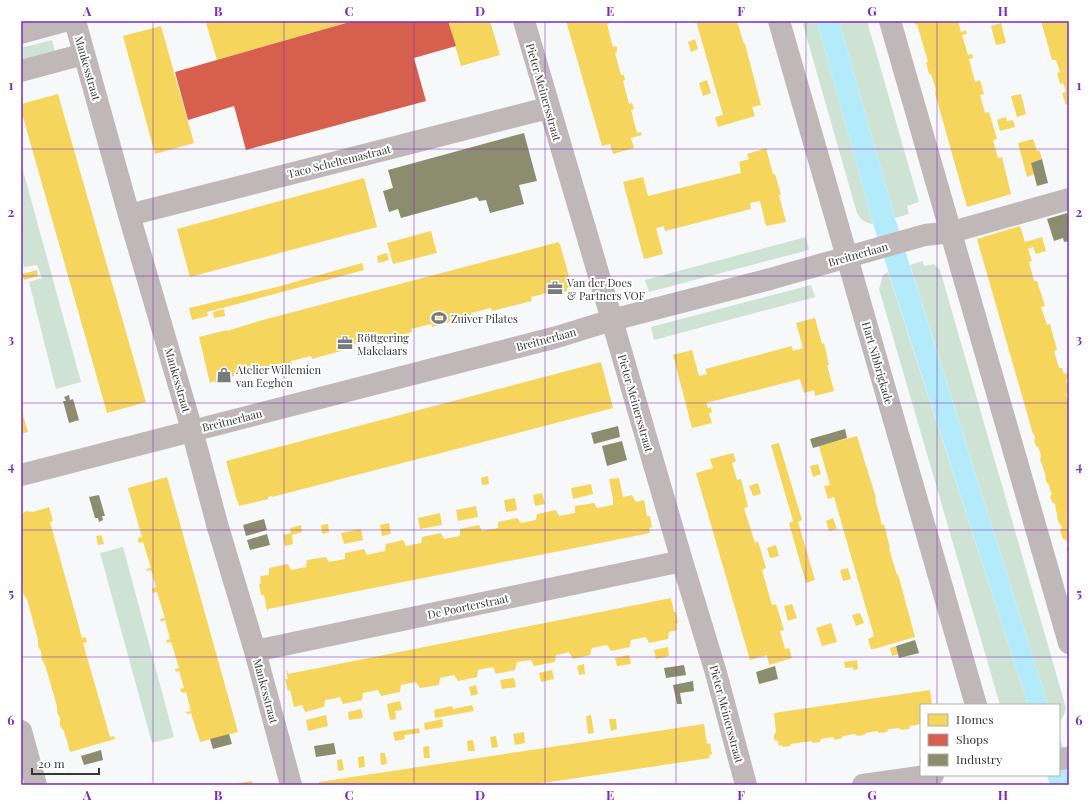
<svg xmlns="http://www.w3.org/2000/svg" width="1090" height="806" font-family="'Playfair Display',serif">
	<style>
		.green { fill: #cee3d3 }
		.water { fill: #b4ebfb }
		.homes { fill: #f6d55c }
		.shops { fill: #d6604d }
		.industry { fill: #8c8c6e }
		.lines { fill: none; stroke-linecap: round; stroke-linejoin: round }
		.minor { stroke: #c0b7b9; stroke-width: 22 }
		.grid { fill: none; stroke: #7b2cbf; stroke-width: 1; stroke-opacity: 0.55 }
		.labels { text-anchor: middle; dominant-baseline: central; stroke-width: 4; stroke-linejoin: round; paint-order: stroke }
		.street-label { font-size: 11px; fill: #353637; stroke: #fff }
		.poi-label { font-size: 11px; fill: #353637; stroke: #fff; text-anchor: start }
		.neatline { fill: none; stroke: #7b2cbf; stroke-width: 1.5 }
		.grid-label { font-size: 13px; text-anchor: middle; font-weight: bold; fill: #7b2cbf }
	</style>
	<rect width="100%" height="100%" fill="#f7f8fa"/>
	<path class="green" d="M802,21H817L873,224C865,223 861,220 857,213Z
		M839,21H867L919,202L907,206L909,214L895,218Z
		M52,40L56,55L21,65V48Z
		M21,163L81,382L56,389L29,282L42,278L37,265L24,267L21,255Z
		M806,237L809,250L649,292L645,280Z
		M923,261L924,266L934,264L940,270L1066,708L1064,715L1061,720H1059V705H1048L910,265Z
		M888,272L1028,705H1000L879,289L883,275Z
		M811,285L815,297L654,340L651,327Z
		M123,547L174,737L152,743L100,553Z"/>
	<path class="water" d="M817,21H839L895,218L1048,705H1028L873,224Z
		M1059,736L1069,762V785H1050L1047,775H1059Z"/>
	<path class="homes" d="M213,21H352L217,60L206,23Z
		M448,21H490L500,55L461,66Z
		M566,21H609L610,23L607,24L613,47L616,46L617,48V52L615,53L621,75H624L625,80L623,81L629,104L632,103L634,109L631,110L637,133L641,132L642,135L631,138L634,148L613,154L610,144L602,146Z
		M696,21H737L744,44H745L761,105L752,107L755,116L718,127L715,117L723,115Z
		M914,21H958L961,32L966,30L967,34L962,35L968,55L972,54L973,58L969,59L975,82L980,80L984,94L980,95L985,113L989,112L997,139L993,140L998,158L1002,157L1011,194L967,207L935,93L936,90L931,74H929L926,62H928L917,24L915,25Z
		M1041,21H1069V104L1066,105L1062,93L1066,92L1063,83L1060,84L1057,73L1060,72L1056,60H1052Z
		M1001,23L1006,43L996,45L991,26Z
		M161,26L194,143L155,154L123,36Z
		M695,39L698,49L691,52L688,42Z
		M707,80L711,93L703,96L699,83Z
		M58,94L146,402L107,413L21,110V104Z
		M1021,94L1026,114L1017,117L1011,96Z
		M1006,117L1007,121L1013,120L1015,127L1000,131L997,120Z
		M1033,139L1037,151L1039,150L1042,159L1031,163L1034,174L1027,177L1018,143Z
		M766,148L773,174H775L781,195H779L786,222L766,226L760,201L750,203L751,209L665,231L664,226L656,228L663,254L644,259L623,182L643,177L648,196L741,173L739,162L749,159L747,154Z
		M364,178L377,227L190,277L177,229Z
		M1020,226L1025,242L1042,237L1046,251L1036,254L1033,247L1028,249L1032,261L1029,262L1034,281H1037L1045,306L1041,307L1047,325L1050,324L1057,350L1054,351L1059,368H1062L1064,374L1069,372V379L1066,380L1069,390V393L1066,394L1069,403V558L1066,548L1068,546L1066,540L1063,539L1060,530L1062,527L1058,521L1055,504L1052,502L1050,496L1052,494L1050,490L1049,485L1047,483L1045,478L1046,476L1040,459L1041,457L1040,452L1038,447L1036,446L1034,440L1035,438L1034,434H1033L977,239Z
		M431,231L437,253L393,264L387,243Z
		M559,242V244H560L572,287L567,288V291L552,295L551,292L531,297L532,301L492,311L491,308L471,313L472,316L432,327L431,324L411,329L412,332L372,343L371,340L351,345L352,348L312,359L311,356L291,361L292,364L252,374L251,371L231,377L232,380L216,384L215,381L210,383L199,337L227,330V331L259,321Z
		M387,253L389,260L378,263L377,256Z
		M362,263L364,270L207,312L208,316L192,320L189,308L277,287Z
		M37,270L38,276L24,280L22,274Z
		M224,309L225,316L214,318L213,312Z
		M815,318L822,344L824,343L829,365H827L834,391L815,396L814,390L804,393L800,379L706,403L708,408L711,407L712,412L709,413L712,423L692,428L673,355L692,350L699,376L707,374L705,369L792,346L793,351L803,348L796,323Z
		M601,362L613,408L272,497V496L268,497V499L239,506L238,501H237L226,461Z
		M21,408L28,432L21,434Z
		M857,436L876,498H875L882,525L884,524L890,548H889L897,575L898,574L915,637L874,649H871L868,639L874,636L834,497L828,499L824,486L830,485L819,446Z
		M779,443L802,520L798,522L815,580L806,583L789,523L793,521L771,445Z
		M733,453L736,461L732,463L737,480L741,479L748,507L744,508L755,543L758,541L766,568L762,570L772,605L776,604L784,630L780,631L785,649L789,648L792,658L769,665L767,655L750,660L696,473L713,468L710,459Z
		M818,464L821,474L813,477L810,466Z
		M488,476L489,484L482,485L481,478Z
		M167,477L238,732L200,742L191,713L187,714L186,712L191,711L186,692L182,693L180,689L184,688L179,671L176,672L175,669L179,668L171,642L167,643V642L166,640L170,639L165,620L161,622L160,619L165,618L157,592L153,593L152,591V589L156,587L151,570L147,571L146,569L151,568L143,542L139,543L138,541V538L142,537L128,488Z
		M619,478L623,497L632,495L636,502L644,500L647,516H650L652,527L649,528L650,533L268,609V610L267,611L264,595H261L259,584L261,583L260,576L269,575V568L288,564L291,570L306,567L307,560L326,557L329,562L345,559V553L355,551L364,549L367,555L385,551L386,544L403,540L406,546L421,543L422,537L441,533L444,539L460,536V529L479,525L482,531L498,528V522L517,518L521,523L536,520L537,514L556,510L559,516L575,513V506L594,503L597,508L613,505V499L609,479Z
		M758,483L761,494L753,496L749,486Z
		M591,484L593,494L573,499L571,488Z
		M542,493L545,504L535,506L533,495Z
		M515,498L517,510L506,512L504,500Z
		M476,506L478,517L458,521L456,510Z
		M49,507L53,521L50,522L82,638L86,637L87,642L83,643L110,737L114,736L115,739L70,752L64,731L60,726V718L57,712V706L45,665L42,660L41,651L38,646V640L27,599L23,594V586L21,582V515L26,511L33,512Z
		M440,513L442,525L420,529L418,518Z
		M833,518L837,529L829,531L826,521Z
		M389,523L391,534L382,536L380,525Z
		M328,524L329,532L322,534L321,525Z
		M301,525L302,532L292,535L293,544L285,546L283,535L291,533L290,528Z
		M361,529L363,540L344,544L341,533Z
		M101,535L104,544L98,545L96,536Z
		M776,545L779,556L770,558L767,548Z
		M848,568L851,579L843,581L840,570Z
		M671,598L674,612H676L678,623L676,624L677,630L669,632L668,639L649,643L646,637L631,640L630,647L611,651L607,645L592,648L590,655L573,659L569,652L562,654L556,655L555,662L534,666L531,660L517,662L515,670L496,674L493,667L478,670L477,677L458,681L454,675L440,678L439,685L420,688L416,682L401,685L400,692L381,696L378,690L363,693L362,700L343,704L340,697L332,699L325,700L324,707L305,712L302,705L294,707L290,690L288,691L285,679H288L286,670H287L288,674Z
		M792,604L797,618L788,621L784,606Z
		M860,613L864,623L856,626L852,615Z
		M831,623L837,642L822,646L816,628Z
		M896,646L898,654L892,656L890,648Z
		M668,647L669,656L656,659L654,650Z
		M629,655L631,664L617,666L615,658Z
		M857,660L858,669L853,670V667L845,668L844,662Z
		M584,664L585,674L579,675L577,666Z
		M552,670L554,679L541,682L539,673Z
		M514,678L516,687L502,689L500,680Z
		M476,685L478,694L471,696L469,687Z
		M930,690L932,705H921V724L910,726L909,729L901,730L899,728L890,729H888L887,732L879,733L877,731L866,733L864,735L857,736L855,734L843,736L842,738L835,740L833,737L821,739L820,742L813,743L811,741L791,744L790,746L783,747L781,745L779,746L778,741L774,740V735L776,732L774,713Z
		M400,701L402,710L395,711L396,719L390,720L387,704Z
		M472,705L474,711L435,718L434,710L452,706L453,709Z
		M361,709L363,718L349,720L348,712Z
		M326,715L328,726L308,731L306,720Z
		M591,715L594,733L588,734L586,716Z
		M442,719L443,727L425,730L424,723Z
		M609,719H616L617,729L611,731Z
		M704,724L707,744L710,743L712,754L709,755L710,758L530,785H319V782Z
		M419,728L420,733L404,735L405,739L395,741L393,732Z
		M524,732L525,743L515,745L513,734Z
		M496,736L498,747L492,748L490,737Z
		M473,740L475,751H468L467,741Z
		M429,746L430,758H424L423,747Z
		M380,753H385L387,764L381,765Z
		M364,756L365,767L359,768L358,757Z
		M342,759L344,770L338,771L337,760Z
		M252,781L253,785H233V784Z"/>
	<path class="shops" d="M353,21H448L456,46L414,58L426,101L246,150L234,106L188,120L175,72Z"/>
	<path class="industry" d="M524,133L537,181L519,185L524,204L490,213L486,200L479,201L477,197L401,218L398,209L389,212L383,191L393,188L388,170Z
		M1042,159L1048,183L1037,186L1031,163Z
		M1067,213L1069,221V241L1064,242L1063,238L1054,241L1047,219Z
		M69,395L70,400L73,399L79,420L69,423L63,401H66L64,397Z
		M618,426L620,437L594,444L591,433Z
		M845,429L847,438L813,448L810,439Z
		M622,441L627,460L607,466L602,446Z
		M99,495L105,516H102L103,520L99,522L98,518H95L89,497Z
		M264,519L267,530L246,536L243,525Z
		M267,534L270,545L250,550L247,540Z
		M915,640L919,653L899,658L896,646Z
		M684,665L686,675L666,678L664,668Z
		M775,666L778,679L759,684L756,672Z
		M693,681L694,691L680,693L682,704H677L673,685Z
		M229,734L232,744L213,749L210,739Z
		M334,743L336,754L316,757L314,746Z
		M101,750L103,760L84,765L81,756Z"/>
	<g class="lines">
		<path class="minor" d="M75,21L129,215L192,430L217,524L255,651L291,785
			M524,21L612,320L682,561L716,673L746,785
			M779,21L976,705
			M890,21C951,228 1008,436 1069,643
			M21,33L65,21
			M21,71L84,54
			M129,215L548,108
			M21,475L557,337L612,320L770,279L925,235L952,232L1069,199
			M255,651L682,561
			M21,731L36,785
			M1059,759L1069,758
			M863,785L933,775"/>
	</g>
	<path class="grid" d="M153,21V785M284,21V785M414,21V785M545,21V785M676,21V785M806,21V785M937,21V705M21,149H1069M21,276H1069M21,403H1069M21,530H1069M21,657H1069M937,775V785"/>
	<defs>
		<g id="office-bare" transform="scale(1.2)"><path d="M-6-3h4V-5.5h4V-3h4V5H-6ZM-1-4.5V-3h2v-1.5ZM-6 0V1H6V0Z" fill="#797a7b" stroke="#fff" stroke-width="2.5" paint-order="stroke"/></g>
		<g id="stadium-bare" transform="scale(1.2)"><path d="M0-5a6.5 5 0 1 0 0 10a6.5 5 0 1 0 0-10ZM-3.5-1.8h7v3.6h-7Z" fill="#797a7b" stroke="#fff" stroke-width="2.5" paint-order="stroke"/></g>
		<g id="shop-bare" transform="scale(1.2)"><path d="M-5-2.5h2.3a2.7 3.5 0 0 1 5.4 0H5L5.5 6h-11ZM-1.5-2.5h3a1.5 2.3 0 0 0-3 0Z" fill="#797a7b" stroke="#fff" stroke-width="2.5" paint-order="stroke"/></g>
	</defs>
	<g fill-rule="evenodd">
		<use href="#office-bare" x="555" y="288"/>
		<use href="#stadium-bare" x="439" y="318"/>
		<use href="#office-bare" x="345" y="343"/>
		<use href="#shop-bare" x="224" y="375"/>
	</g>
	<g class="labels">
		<g class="street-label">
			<text transform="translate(88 68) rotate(74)">Mankesstraat</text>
			<text transform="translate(544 92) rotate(74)">Pieter Meinersstraat</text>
			<text transform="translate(339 161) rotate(-14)">Taco Scheltemastraat</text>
			<text transform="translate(858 254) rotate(-16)">Breitnerlaan</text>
			<text transform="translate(546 339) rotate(-15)">Breitnerlaan</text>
			<text transform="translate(878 363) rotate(74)">Hart Nibbrigkade</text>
			<text transform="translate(178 380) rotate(74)">Mankesstraat</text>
			<text transform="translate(636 403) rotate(74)">Pieter Meinersstraat</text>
			<text transform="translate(232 420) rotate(-14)">Breitnerlaan</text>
			<text transform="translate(468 606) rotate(-12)">De Poorterstraat</text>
			<text transform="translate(266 691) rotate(75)">Mankesstraat</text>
			<text transform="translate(727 714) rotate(75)">Pieter Meinersstraat</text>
		</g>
		<g class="poi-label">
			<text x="567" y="282">Van der Does<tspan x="567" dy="13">&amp; Partners VOF</tspan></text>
			<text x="451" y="318">Zuiver Pilates</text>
			<text x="357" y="337">Röttgering<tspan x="357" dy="13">Makelaars</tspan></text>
			<text x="236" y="369">Atelier Willemien<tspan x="236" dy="13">van Eeghen</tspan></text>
		</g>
	</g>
	<rect width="1090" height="806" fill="none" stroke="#ffffff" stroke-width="44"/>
	<rect x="920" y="704" width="140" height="72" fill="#ffffff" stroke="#aeafaf"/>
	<rect x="928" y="714" width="20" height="12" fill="#f6d55c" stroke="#aeafaf"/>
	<text x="956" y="724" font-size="12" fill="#353637">Homes</text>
	<rect x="928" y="734" width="20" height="12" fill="#d6604d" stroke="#aeafaf"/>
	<text x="956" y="744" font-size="12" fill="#353637">Shops</text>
	<rect x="928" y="754" width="20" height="12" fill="#8c8c6e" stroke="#aeafaf"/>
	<text x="956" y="764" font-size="12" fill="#353637">Industry</text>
	<path d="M32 768v6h67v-6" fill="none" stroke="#353637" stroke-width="2"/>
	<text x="38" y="768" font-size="12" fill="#353637" stroke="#ffffff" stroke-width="3" paint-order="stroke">20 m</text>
	<rect x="22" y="22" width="1046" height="762" class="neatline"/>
	<g class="grid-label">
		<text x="87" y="16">A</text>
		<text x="218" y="16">B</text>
		<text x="349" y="16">C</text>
		<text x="480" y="16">D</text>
		<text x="610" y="16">E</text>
		<text x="741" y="16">F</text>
		<text x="872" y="16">G</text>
		<text x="1003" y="16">H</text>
		<text x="11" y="90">1</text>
		<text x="1079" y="90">1</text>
		<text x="11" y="217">2</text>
		<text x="1079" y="217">2</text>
		<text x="11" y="344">3</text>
		<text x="1079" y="344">3</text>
		<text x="11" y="471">4</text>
		<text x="1079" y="471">4</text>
		<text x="11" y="598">5</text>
		<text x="1079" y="598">5</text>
		<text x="11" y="725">6</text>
		<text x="1079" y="725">6</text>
		<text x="87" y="800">A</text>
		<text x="218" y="800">B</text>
		<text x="349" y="800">C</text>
		<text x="480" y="800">D</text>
		<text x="610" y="800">E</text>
		<text x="741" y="800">F</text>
		<text x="872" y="800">G</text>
		<text x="1003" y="800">H</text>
	</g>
</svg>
